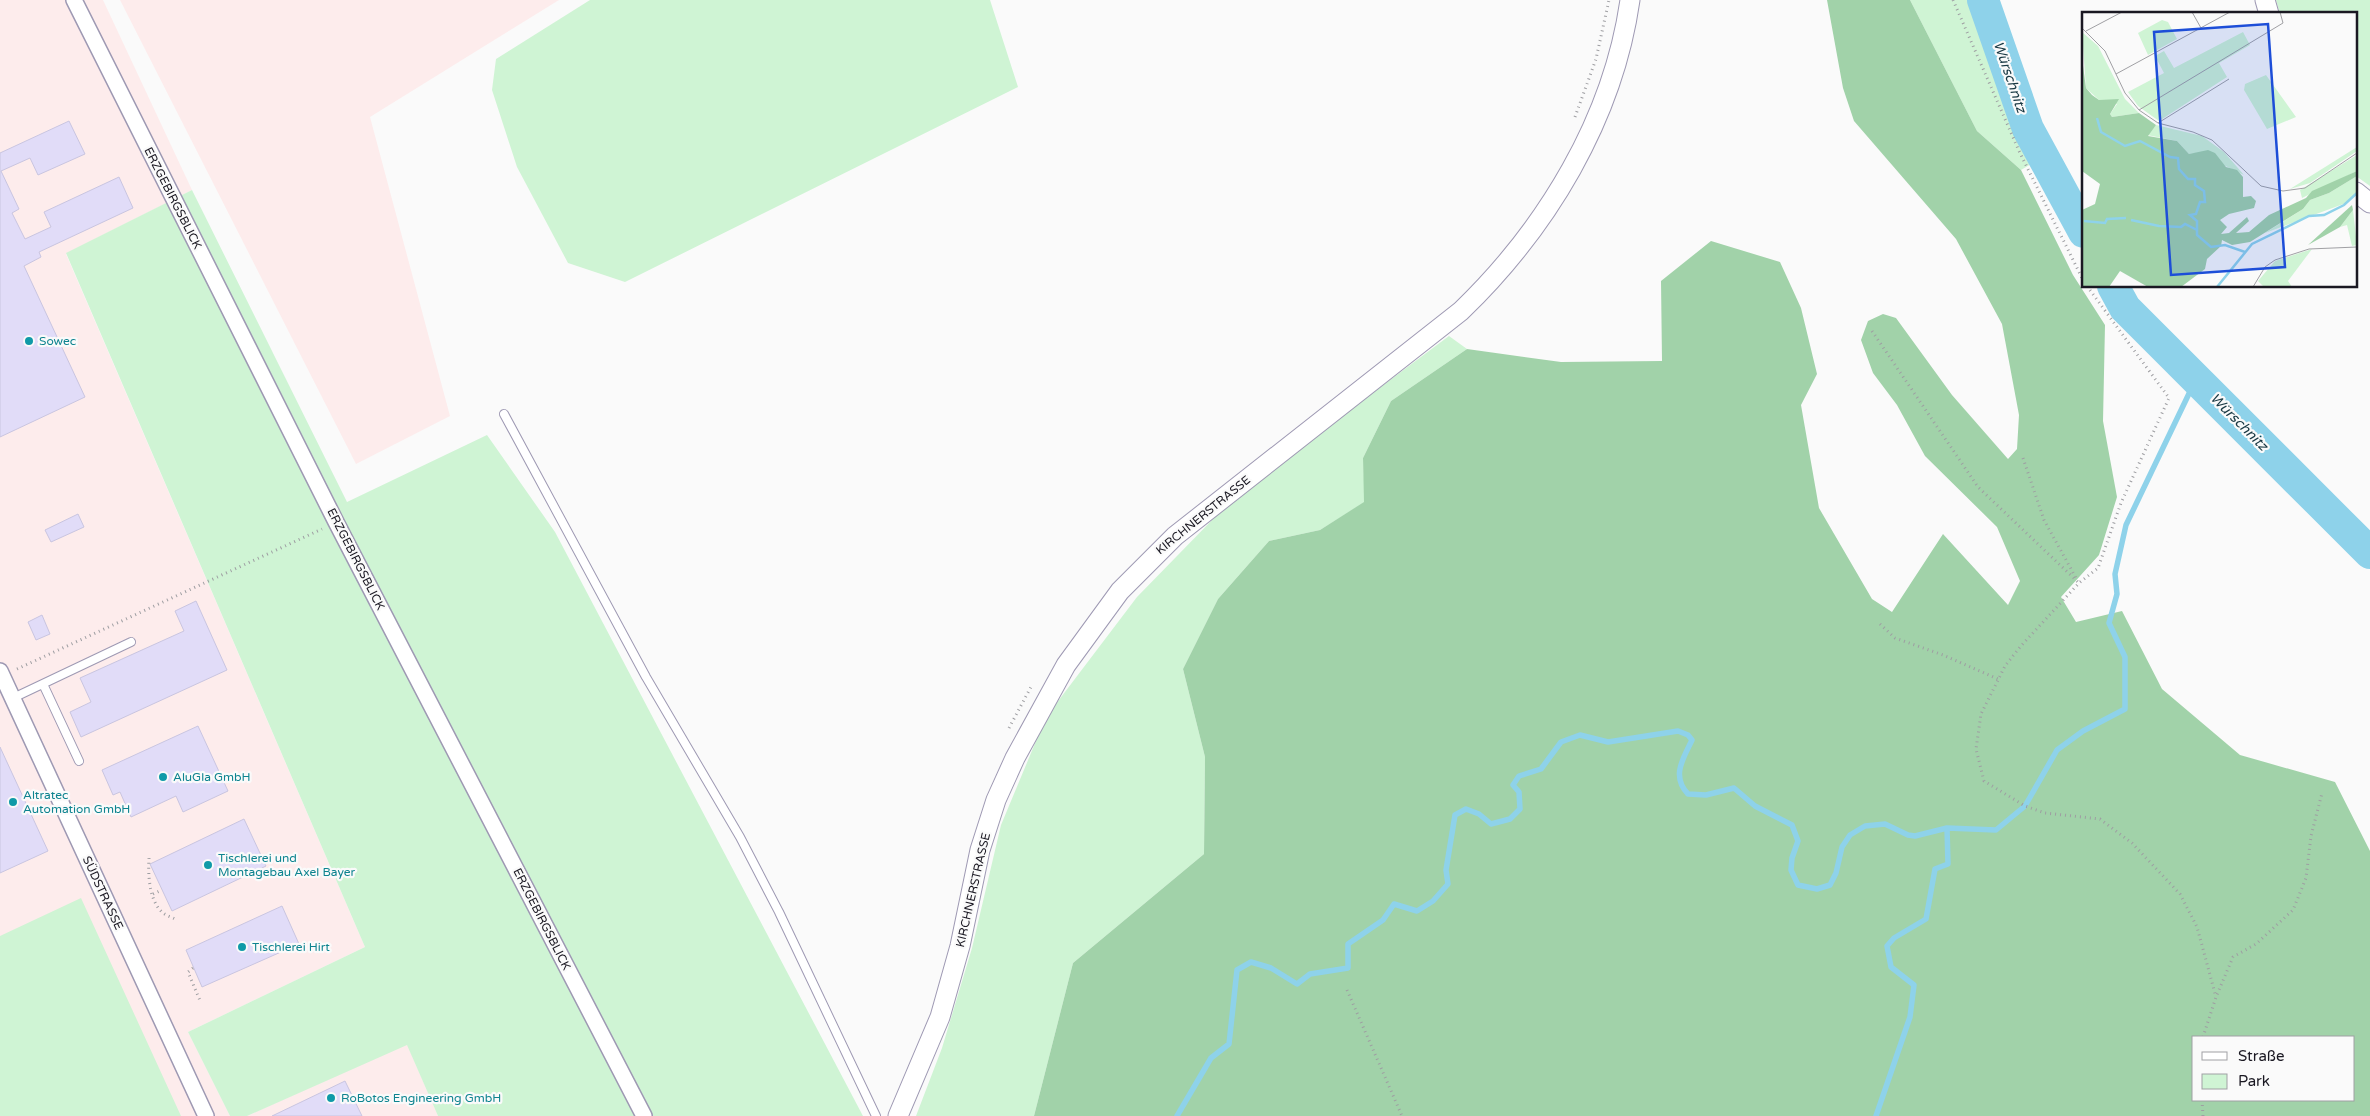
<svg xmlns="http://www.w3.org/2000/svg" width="2370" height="1116" font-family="'Varela Round',sans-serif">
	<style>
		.industrial { fill: #fdecec }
		.green { fill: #cff4d4 }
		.forest { fill: #a1d2a9; fill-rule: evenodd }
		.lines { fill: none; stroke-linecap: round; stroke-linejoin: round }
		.stream { stroke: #8ed2ea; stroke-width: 5.5 }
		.river { stroke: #8ed2ea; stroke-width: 32 }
		.building { fill: #e1dcf8; stroke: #c9c5e0 }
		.service-casing { stroke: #9e99b3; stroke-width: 10 }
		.minor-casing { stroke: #9e99b3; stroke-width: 18 }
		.tertiary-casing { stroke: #9e99b3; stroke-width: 21 }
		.path { stroke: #9e9ea2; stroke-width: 3; stroke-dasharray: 1 4; stroke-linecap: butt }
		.service { stroke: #fff; stroke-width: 8 }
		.minor { stroke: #fff; stroke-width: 15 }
		.tertiary { stroke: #fff; stroke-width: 19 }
		.culture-dot { fill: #0f9aa8; stroke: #fafafa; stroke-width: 2 }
		.labels { text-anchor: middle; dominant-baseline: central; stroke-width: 4.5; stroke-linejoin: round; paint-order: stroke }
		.street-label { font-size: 12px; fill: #1a1822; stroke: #fafafa }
		.culture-label { font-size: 12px; fill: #0d838f; stroke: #fafafa; text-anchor: start }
		.water-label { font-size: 14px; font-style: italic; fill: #183843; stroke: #fafafa }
		.inset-river { fill: none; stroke: #8ed2ea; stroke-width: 2.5 }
		.inset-road { fill: none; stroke: #a0a0a4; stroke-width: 1 }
		.view { fill: #1d4ed8; fill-opacity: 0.15; stroke: #1d4ed8; stroke-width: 2.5 }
		.inset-edge { fill: none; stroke: #1a1822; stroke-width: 2.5 }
	</style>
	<rect width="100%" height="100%" fill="#fafafa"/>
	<path class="industrial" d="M0,0H103L192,190L66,254L365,947L188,1032L230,1116H0Z
		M120,0H559L370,117L450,416L356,464Z
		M407,1044L438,1116H247Z"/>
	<path class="green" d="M590,0H990L1018,87L625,282L568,263L517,167L492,90L496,59Z
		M1910,0H1971L1977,20L2000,60L2018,120L2038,160L2021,170L1977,131Z
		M2276,0H2370V186L2356,176V14H2280Z
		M192,190L347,502L487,435L555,532L863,1116H438L407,1045L247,1116H230L188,1032L365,947L66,253Z
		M1449,336L1467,349L1391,401L1363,458L1365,502L1320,530L1269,541L1218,599L1183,669L1205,757L1204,854L1073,963L1034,1116H916L942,1048L972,948L1001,825L1046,717L1137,597L1216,516L1303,445Z
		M81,898L181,1116H0V936Z"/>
	<path class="forest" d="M1827,0H1910L1977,131L2021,170L2073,275L2105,325L2103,421L2117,497L2099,555L2061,597L2076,622L2122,611L2162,689L2240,755L2335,782L2370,851V1116H1034L1073,963L1204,854L1205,757L1183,669L1218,599L1269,541L1320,530L1364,502L1363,458L1391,401L1467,349L1561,362L1662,361L1661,281L1711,241L1780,262L1801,308L1817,374L1801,405L1819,508L1872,599L1892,612L1943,534L2008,605L2020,581L1997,527L1925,456L1897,405L1873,373L1861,340L1868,321L1883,314L1896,318L1952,395L2008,459L2017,449L2019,415L2002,324L1956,239L1854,121L1843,88ZM2194,1037H2354V1100H2194Z"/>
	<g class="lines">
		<path class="stream" d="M1177,1116L1211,1058L1229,1044L1237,970L1251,962L1271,968L1297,984L1310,974L1348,968V944L1383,920L1394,904L1417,911L1433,901L1448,884L1446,870L1455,815L1466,809L1479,814L1491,824L1510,819L1520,809L1519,792L1513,785L1519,776L1541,769L1561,742L1580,735L1608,742L1678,731L1688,735L1692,740C1683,759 1671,776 1688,794L1706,795L1734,788L1755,806L1792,825L1798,841L1792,858L1791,870L1798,885L1817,889L1830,885L1836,873L1842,847L1850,835L1865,826L1885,824L1908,835L1915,836L1947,828L1996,830L2025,806L2057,750L2083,731L2125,709V657L2109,623L2117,594L2115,574L2126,525L2196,379
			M1876,1116L1910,1017L1914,985L1891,967L1887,946L1894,938L1926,919L1935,869L1948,864L1947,828"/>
		<path class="river" d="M1983,0L2028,129L2084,232
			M2113,286L2125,308L2370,553"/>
	</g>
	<path class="building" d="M69,121L85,154L38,175L30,158L1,171L19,209L12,213L25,239L51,227L44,212L119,177L133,208L39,252L41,257L24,266L85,397L0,437V153Z
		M78,514L84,527L51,542L45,530Z
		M196,601L227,670L81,737L70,712L91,702L80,678L184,631L175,611Z
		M42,615L50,634L36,640L28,622Z
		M198,726L228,791L183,812L176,796L131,817L120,792L113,795L102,770Z
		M0,747L48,851L0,873Z
		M244,819L266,866L172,911L150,864Z
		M282,906L299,944L202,987L186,950Z
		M345,1081L362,1116H272Z"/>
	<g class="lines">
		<g class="service-casing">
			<path id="service" d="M504,414L646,677L740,837L779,912L876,1116
				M43,684L79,761
				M13,698L131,642"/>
		</g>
		<g class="minor-casing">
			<path id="minor" d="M74,0L336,522L644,1116
				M0,671L206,1116"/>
		</g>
		<g class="tertiary-casing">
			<path id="tertiary" d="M2265,0L2269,14
				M2356,192L2370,203
				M898,1116L940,1017L960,946L980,850L996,800L1015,758L1066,665L1120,591L1175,536L1461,311C1547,228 1613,119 1630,0"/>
		</g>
		<path class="path" d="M1953,0L2019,151L2084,282
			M1575,117L1596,59L1609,0
			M2087,286L2169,398L2121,503L2098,568L2079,583L2020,647L2005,666L1981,714L1976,749L1984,781L2025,806L2045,813L2100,819L2132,843L2180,894L2197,927L2216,997
			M1872,331L1978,487L2079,583
			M2023,458L2044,520L2076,578
			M1880,624L1895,638L1943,655L1998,679
			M17,669L322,529
			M1009,728L1032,685
			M149,858C148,875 149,900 162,912C166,916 172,917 177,920
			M153,894L162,890
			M193,968L188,972L201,1003
			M1347,990L1402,1116
			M2203,1037L2216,997L2233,957L2256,944L2293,910L2306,878L2311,836L2322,793
			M2202,1100L2203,1116"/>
		<use href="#service" class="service"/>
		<use href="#minor" class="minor"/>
		<use href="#tertiary" class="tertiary"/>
	</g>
	<g class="culture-dot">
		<circle cx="29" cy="341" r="5"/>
		<circle cx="163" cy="777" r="5"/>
		<circle cx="13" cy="802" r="5"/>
		<circle cx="208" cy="865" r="5"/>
		<circle cx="242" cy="947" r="5"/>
		<circle cx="331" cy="1098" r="5"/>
	</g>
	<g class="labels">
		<g class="street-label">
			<text transform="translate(173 198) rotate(63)">ERZGEBIRGSBLICK</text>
			<text transform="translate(1203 515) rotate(-39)">KIRCHNERSTRASSE</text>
			<text transform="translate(356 559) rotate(63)">ERZGEBIRGSBLICK</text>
			<text transform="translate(973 890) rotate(-77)">KIRCHNERSTRASSE</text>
			<text transform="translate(103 893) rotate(65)">SÜDSTRASSE</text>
			<text transform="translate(542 919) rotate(63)">ERZGEBIRGSBLICK</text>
		</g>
		<g class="culture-label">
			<text x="39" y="341">Sowec</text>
			<text x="173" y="777">AluGla GmbH</text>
			<text x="23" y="795">Altratec<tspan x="23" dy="14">Automation GmbH</tspan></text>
			<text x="218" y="858">Tischlerei und<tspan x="218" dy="14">Montagebau Axel Bayer</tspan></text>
			<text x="252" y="947">Tischlerei Hirt</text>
			<text x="341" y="1098">RoBotos Engineering GmbH</text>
		</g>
		<g class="water-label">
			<text transform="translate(2010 77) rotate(71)">Würschnitz</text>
			<text transform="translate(2239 422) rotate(45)">Würschnitz</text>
		</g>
	</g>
	<g transform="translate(2082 12)">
		<rect width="275" height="275" fill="#fafafa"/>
		<path d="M80,8L86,10L95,27L66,43L56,21ZM0,20L16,34L43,87L57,101L30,105L28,102L35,92L17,88L4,76ZM161,20L168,33L137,51L145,65L77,109L56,94L46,80L82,61L73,44L82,39L92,56ZM184,63L214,105L185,117L162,78L163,72ZM74,113L120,124L142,140L162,163L117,141L107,142L95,129L65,123ZM275,135V139L228,171L208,177ZM275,143V159L220,186L218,178ZM275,164V180L264,191L183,221L221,197L228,188L247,181ZM271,198L275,233L270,234L265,213L258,215ZM230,237L206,269L210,275H182L176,269L193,249Z" fill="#cff4d4"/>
		<path d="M0,46L4,76L10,83L17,88L37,87L28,102L30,105L57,101L74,113L66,124L95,129L107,142L126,138L133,141L144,155L155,158L161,165V185L169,184L174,189L172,196L147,202L138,208L145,215L139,222L147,221L165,205L167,209L154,221L167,220L187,203L224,186L230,179L275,159V164L247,181L228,188L221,197L168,230L150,233L140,228L139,234L125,247L123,257L99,275H66L38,259L27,275H0V198L13,192L18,172L0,159ZM270,193L271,198L258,215L226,233Z" fill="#a1d2a9"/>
		<path class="inset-river" d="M15,106L19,120L43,134L58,129L88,145L96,146L97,157L106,167H113V173L122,179L123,190H118L114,202L108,203L115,209V223L129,235L143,233L163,240M49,208L77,214L99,215L103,212L115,218M2,209L23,211L25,207L44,206M135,275L170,232L227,204L242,203L262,193L275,181"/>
		<path class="inset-road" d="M110,0L119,16M0,16L23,39L43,81L57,98L76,111L111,120L130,128L179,174L201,179L223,176L275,141M4,19L40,0M34,62L148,0M57,98L201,11L198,0M76,111L147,67M171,275L183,255L193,248L227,237L275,235"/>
		<path class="view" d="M186,12L203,255L89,263L72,20Z"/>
		<rect width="275" height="275" class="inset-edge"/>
	</g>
	<rect x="2192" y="1036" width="162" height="65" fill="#fafafa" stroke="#a0a0a4"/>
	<rect x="2202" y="1052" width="25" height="8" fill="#ffffff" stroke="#a0a0a4"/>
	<text x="2238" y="1061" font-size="15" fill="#1a1822">Straße</text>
	<rect x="2202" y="1074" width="25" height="15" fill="#cff4d4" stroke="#a0a0a4"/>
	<text x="2238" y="1086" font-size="15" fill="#1a1822">Park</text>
</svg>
